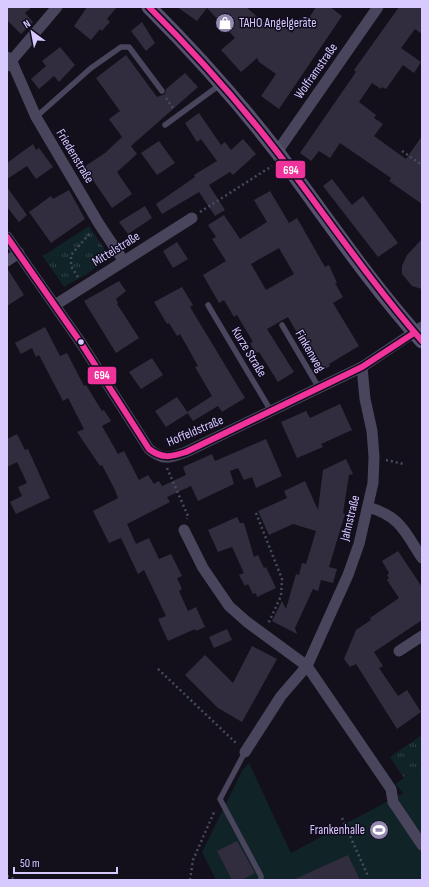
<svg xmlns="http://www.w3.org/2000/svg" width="429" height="887" font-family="'Sofia Sans Condensed',sans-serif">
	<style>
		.grass { fill: url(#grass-tufts) }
		.pitch { fill: #102327 }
		.building { fill: #322d3e; fill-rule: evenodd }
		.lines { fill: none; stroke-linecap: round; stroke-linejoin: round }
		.path { stroke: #444d5c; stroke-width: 2.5; stroke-dasharray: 2 3; stroke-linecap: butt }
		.service { stroke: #49455c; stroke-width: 5.5 }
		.minor { stroke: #49455c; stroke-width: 11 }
		.secondary { stroke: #56516f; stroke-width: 15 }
		.bus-1-casing { stroke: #120c1f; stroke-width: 9 }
		.bus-1 { stroke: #ef339a; stroke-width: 6 }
		.bus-dot { fill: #d8caff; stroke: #120c1f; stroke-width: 1.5 }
		.labels { text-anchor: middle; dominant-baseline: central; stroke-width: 3; stroke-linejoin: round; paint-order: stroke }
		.poi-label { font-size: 13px; fill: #d8caff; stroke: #120c1f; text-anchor: start }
		.street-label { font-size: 13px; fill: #d8caff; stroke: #120c1f }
		.line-badge { stroke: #120c1f; stroke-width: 1.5 }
		.badge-label { font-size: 11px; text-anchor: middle; font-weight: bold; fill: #fff }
	</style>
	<defs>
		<pattern id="grass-tufts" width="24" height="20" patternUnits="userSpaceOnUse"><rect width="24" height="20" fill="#102327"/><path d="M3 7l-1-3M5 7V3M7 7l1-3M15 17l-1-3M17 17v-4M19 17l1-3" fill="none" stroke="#324247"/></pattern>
	</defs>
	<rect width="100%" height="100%" fill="#13101b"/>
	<path class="grass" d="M89,226L106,251C102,270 79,277 64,287L43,256Z
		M422,735V764L404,778L390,757Z"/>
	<path class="pitch" d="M249,763L291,853L403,793L396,784L422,764V880H216L202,852L243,769Z"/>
	<path class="building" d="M7,7H32L25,13L33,22L21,34L7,20Z
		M87,7H117L107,19L110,22L106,26L102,31L100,29L91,40L74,26Z
		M177,7H246L270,28L276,19L292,33L300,18L307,21L316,7H330L342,16L279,109L261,96L276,74L259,62L257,58L241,72L221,50L235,38L207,8L197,21Z
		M399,7H422V34L415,29L401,48L421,62L414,73L403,65L386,89L382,87L381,89L372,83L359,102L376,115L374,118L383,124L374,136L406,159L422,136V204L389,181L391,178L340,143L330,158L319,151L311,161L300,153L356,72L354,70Z
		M142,22L155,43L146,51L131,31Z
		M60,47L75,65L59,82L54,76L39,89L31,79L46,66L42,61Z
		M126,55L157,97L165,94L166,89L185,73L198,87L131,146L137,154L117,172L132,194L112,208L84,167L105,153L122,137L109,119L120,111L96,78Z
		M199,113L221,145L225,142L231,150L243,139L256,154L233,175L230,172L209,185L225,210L215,216L199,192L162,214L156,204L195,177L194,175L217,161L201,139L197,142L185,123Z
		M159,141L175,163L157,175L141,153Z
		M33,144L36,150L39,148L53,167L36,179L27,166L7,179V163Z
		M332,179L352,205L363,196L398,243L378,257L323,186Z
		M7,187L27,215L19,222L7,207Z
		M69,190L85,219L51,243L29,212L51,196L53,199Z
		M270,191L289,223L297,218L325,267L329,265L337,283H335L343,297L333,303L359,346L329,364L330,366L320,372L288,317L267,329L294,372L278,382L259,352L255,353L250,343L253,342L237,315L234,317L224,300L219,303L203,275L226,261L212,239L216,237L208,225L224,215L240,239L267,222L254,200ZM279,248L294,274L266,290L251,264Z
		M145,206L152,218L128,234L119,222Z
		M422,239V289L412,286L402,274V266L407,255Z
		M177,242L188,259L173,268L163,251Z
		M7,268L24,295L7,306Z
		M119,281L126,291L116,299L118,303L117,304L139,338L116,353L84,301Z
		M182,287L193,305L190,307L245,398L222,412L218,406L193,421L187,412L212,396L195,367L198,366L180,334L177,336L169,323L167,324L154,302Z
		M45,327L60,356L67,353L84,386L86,385L102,411L104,410L111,421L102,426L118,454L124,451L139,480L148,475L154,484L159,481L162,486L186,475L183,467L212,454L215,461L266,439L282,476L256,488L252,477L244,480L238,468L230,471L234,484L198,501L191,486L167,497L170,502L127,524L136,544L149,538L159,559L171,554L182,576L177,578L182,589L179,591L188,611L196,607L205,627L196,631L195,629L168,641L158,619L166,616L144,570L138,574L121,538L109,543L93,511L118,498L115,490L102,465L100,466L77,432L84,429L68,398L63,401L39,355L36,357L32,348L21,354L15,343Z
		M152,358L163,375L141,389L129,372Z
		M177,397L188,413L166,427L155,411Z
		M340,404L352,430L321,444L323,447L297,458L281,422L306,411L310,418Z
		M17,434L25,450L28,449L50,498L16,514L10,502L22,496L18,487L27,483L17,462L7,467V439Z
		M346,459L353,474L349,475L343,513L345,514L329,567L337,569L333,583L321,580L318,591L313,589L295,628L297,634L272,621L282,601L286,609L296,574L299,575L302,563L306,564L316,531L293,524L269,535L258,511L287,498L284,491L305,481L318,510L323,470Z
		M237,517L240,523H244L254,557L258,555L264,568L266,567L276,588L257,597L256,593L253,594L248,584L245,586L239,575L244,573L232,547L218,552L208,530Z
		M398,551L422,587V620L374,652L383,666L379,668L398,696L407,690L421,712L397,729L356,664L350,667L344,659L356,630L371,620L370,618L399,598L387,580L389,578L387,575L389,573L382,561Z
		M227,629L232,640L214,648L209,637Z
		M252,646L277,659L242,722L218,708L185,675L205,655L233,683Z
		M237,841L255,873L241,880H232L217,851Z
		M348,855L360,880H293Z"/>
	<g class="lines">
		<path class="path" d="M166,98L173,108
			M402,151L422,165
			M200,212L272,166
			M78,277L71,266V255L91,232
			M386,460L404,464
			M167,468L188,516L187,519
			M256,513L282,579L281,596L268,624
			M158,669L236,743
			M342,818L368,876
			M7,876L17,880
			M190,880L193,860L215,810"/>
		<path class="service" d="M36,117L91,68L121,47H129L162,91
			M165,125L221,84
			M208,305L271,411
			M282,325L319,388
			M245,752L220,799L261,876V880"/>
		<path class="minor" d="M7,57L12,62L36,117L99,224L123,260
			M7,66L57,7
			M277,152L378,7
			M7,237L81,343L149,449C163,461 170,458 186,452L362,367L422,327
			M7,261L19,253
			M55,305L192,218
			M368,507C400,516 405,532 422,558
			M184,530L203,568L229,606L247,622L307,666L391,789L393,802L422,845
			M399,651L422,636
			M245,752L281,696L307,666L348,575L359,544L373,483L374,457L372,431L365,399L362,367"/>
		<path class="secondary" d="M149,7C195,53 238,101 278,153C325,216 369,282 422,341"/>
		<g class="bus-1-casing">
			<path id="bus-1" d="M149,7C195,53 238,101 278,153C326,216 370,281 422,341
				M7,237L81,343L149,449C162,459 171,457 186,452L362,367L414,333"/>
		</g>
		<use href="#bus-1" class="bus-1"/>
	</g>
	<defs>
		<g id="shop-disc" transform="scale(1)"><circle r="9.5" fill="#9389af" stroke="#120c1f"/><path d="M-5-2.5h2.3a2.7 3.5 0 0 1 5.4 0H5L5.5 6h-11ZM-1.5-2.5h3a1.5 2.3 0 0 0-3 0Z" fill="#fff"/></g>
		<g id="stadium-disc" transform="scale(1)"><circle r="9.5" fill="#9389af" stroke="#120c1f"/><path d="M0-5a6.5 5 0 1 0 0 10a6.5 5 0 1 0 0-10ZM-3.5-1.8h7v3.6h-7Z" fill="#fff"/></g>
	</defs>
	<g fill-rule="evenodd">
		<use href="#shop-disc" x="225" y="23"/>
		<use href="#stadium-disc" x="379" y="830"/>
	</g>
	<circle class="bus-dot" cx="81" cy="342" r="3.5"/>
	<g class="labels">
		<g class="poi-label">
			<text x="239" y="23">TAHO Angelgeräte</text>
			<text x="365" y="830" text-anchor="end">Frankenhalle</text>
		</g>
		<g class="street-label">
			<text transform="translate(316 71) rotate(-55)">Wolframstraße</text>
			<text transform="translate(75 156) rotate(59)">Friedenstraße</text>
			<text transform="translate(116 249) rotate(-32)">Mittelstraße</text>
			<text transform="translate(310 351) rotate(60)">Finkenweg</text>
			<text transform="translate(249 352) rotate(59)">Kurze Straße</text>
			<text transform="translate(195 431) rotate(-23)">Hoffeldstraße</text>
			<text transform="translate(350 518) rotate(-76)">Jahnstraße</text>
		</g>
	</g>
	<g class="line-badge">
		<rect x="275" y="160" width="31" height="19" rx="4" fill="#ef339a"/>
		<rect x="87" y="366" width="30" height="19" rx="4" fill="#ef339a"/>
	</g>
	<g class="badge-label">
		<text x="291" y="174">694</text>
		<text x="102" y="379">694</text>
	</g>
	<rect width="429" height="887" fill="none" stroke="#d8caff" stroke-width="16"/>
	<g transform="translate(32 32) rotate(328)" stroke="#120c1f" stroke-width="3" paint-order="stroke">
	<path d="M0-3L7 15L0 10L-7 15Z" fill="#d8caff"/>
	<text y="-6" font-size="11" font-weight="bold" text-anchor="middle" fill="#d8caff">N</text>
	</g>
	<path d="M14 867v6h103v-6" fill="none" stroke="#d8caff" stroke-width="2"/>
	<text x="20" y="867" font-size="12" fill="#d8caff" stroke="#120c1f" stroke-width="3" paint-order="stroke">50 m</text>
</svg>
